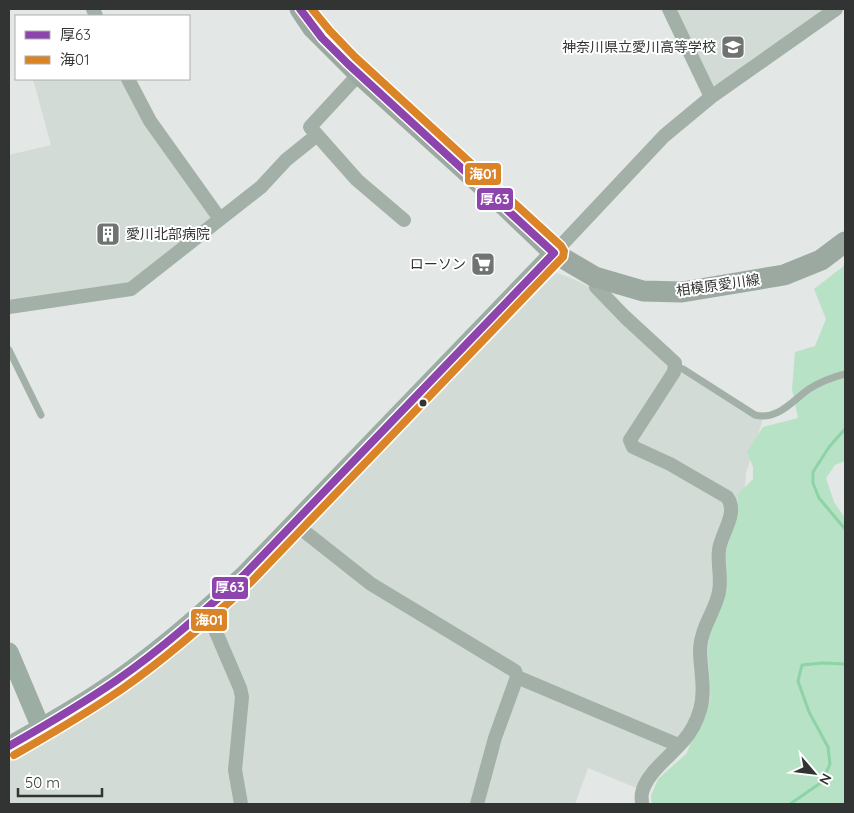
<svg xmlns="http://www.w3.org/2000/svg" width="854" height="813" font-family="Quicksand,'Noto Sans JP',sans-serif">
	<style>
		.built { fill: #d2dbd5 }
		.green { fill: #b8e2c5 }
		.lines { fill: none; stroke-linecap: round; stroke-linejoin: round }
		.stream { stroke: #8ed3a7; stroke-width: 3 }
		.lane { stroke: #a2b0a7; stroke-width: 7 }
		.street { stroke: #a2b0a7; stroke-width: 14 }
		.secondary { stroke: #9cada4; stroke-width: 19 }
		.primary { stroke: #9ca9a1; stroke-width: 21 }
		.bus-1-casing { stroke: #fff; stroke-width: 11 }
		.bus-2-casing { stroke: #fff; stroke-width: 11 }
		.bus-1 { stroke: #8e44ad; stroke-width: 8 }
		.bus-2 { stroke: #db8427; stroke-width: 8 }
		.bus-dot { fill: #323433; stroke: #fff; stroke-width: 2 }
		.labels { text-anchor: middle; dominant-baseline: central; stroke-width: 4; stroke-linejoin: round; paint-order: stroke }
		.poi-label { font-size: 14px; fill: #323433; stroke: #fff; text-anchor: end }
		.street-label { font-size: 14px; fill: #323433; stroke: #fff }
		.line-badge { stroke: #fff; stroke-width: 2 }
		.badge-label { font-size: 14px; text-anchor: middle; font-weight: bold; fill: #fff }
	</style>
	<rect width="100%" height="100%" fill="#e3e7e5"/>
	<path class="built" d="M674,9H828L717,86L710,85Z
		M33,79H124L213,216L130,286L9,303V155L51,145Z
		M557,273L573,279L589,287L671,363L763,419L746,473L743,516L716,701L689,746L532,681L520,669L381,586L309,528L553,276Z
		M302,535L509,674L512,679L472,804H244L240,768L246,700L214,620L241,596Z
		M209,627L239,695L237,804H9V763L90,713L153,670Z
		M526,684L670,745L639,789L588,768L575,804H481L520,687Z"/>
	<path class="green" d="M845,265V461L835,465L826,478L834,502L845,518V804H652L651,796L658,779L686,754L711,699L708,650L710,632L727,590L726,551L738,513V494L753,479V467L747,452L763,427L798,418L792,389L795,352L815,346L826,319L814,289Z"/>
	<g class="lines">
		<path class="stream" d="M845,429L829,447L813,472V483L819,498L845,529
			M790,804L822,782L830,764L828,747L809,712L798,681L802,665L822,663L845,664"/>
		<path class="lane" d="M9,350L41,415
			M675,367L683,369L755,415C778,421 793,400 809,389C820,382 833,377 845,374"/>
		<path class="street" d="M93,9L96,16
			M669,9L711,97
			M359,74L310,127L357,180L404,220
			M128,79L150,121L220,219
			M554,253L664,136L711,97L836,9
			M595,277L596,287L625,317L675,363L674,372L630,440L633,447L670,464L727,497C739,513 721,533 719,550C717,565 723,581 718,596C713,614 701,629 700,649C700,670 706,690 700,710C697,720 691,732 684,740C672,755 646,773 642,793C641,796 642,801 642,804
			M9,307L131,289L261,187L286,160L317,135
			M295,524L371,584L515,671L517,677L495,738L477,804
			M204,611L213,625L240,688L242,697L235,770L241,804
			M517,677L678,745"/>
		<path class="secondary" d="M9,652L41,728
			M9,746C39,729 69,712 98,693C150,659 198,617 244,575L554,253"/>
		<path class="primary" d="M300,9L312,27L359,74L507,208L554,253L595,277L643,291L682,292L784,275L821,260L845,242"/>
		<g class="bus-1-casing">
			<path id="bus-1" d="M9,746C46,725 82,704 117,680C162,649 203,612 244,575L554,253L348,64L322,38L300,9"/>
		</g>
		<g class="bus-2-casing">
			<path id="bus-2" d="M14,755C51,734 87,713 122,689C168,657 210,620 251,582L563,257L564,251L561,246L355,57L330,31L312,9"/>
		</g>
		<use href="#bus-1" class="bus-1"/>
		<use href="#bus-2" class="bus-2"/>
	</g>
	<defs>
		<g id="school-square" transform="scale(1.25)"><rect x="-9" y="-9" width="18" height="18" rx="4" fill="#707371" stroke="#fff"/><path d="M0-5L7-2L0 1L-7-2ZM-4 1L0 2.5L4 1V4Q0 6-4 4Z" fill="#fff"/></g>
		<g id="building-square" transform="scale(1.25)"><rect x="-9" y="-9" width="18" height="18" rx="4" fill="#707371" stroke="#fff"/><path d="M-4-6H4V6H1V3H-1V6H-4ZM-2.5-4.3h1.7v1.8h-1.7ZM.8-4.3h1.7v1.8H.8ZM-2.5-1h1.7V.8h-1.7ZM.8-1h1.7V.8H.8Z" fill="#fff"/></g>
		<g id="supermarket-square" transform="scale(1.25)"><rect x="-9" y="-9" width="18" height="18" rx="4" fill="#707371" stroke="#fff"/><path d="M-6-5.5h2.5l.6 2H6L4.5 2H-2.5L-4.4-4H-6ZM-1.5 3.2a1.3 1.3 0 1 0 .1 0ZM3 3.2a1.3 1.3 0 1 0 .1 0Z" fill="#fff"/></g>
	</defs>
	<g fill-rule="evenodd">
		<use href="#school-square" x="733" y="47"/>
		<use href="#building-square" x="108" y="234"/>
		<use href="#supermarket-square" x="483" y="264"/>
	</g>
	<circle class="bus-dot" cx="423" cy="403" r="4.5"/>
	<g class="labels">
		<g class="poi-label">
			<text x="716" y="47">神奈川県立愛川高等学校</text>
			<text x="126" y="234" text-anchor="start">愛川北部病院</text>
			<text x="466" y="264">ローソン</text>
		</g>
		<g class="street-label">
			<text transform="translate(718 285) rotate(-8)">相模原愛川線</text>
		</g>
	</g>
	<g class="line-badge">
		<rect x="464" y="162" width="38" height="24" rx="5" fill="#db8427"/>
		<rect x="476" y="187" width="38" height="24" rx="5" fill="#8e44ad"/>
		<rect x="211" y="576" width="38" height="24" rx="5" fill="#8e44ad"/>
		<rect x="190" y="608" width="38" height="24" rx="5" fill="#db8427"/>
	</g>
	<g class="badge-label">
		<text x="483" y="179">海01</text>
		<text x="495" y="204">厚63</text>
		<text x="230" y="592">厚63</text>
		<text x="209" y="625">海01</text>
	</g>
	<rect width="854" height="813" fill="none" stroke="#323433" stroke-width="20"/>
	<rect x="15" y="15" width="175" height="65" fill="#ffffff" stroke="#adaead"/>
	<rect x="25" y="31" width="25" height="8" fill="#8e44ad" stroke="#adaead"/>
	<text x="60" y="40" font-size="15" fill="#323433">厚63</text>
	<rect x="25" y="56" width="25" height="8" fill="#db8427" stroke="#adaead"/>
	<text x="60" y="65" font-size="15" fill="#323433">海01</text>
	<g transform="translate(814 773) rotate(118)" stroke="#ffffff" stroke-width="4" paint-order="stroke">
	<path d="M0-4L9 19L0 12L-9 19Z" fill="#323433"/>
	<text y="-8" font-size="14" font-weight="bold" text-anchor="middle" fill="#323433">N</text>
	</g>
	<path d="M18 788v8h84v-8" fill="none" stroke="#323433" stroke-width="2.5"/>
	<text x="25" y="788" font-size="15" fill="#323433" stroke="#ffffff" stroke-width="4" paint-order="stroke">50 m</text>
</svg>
